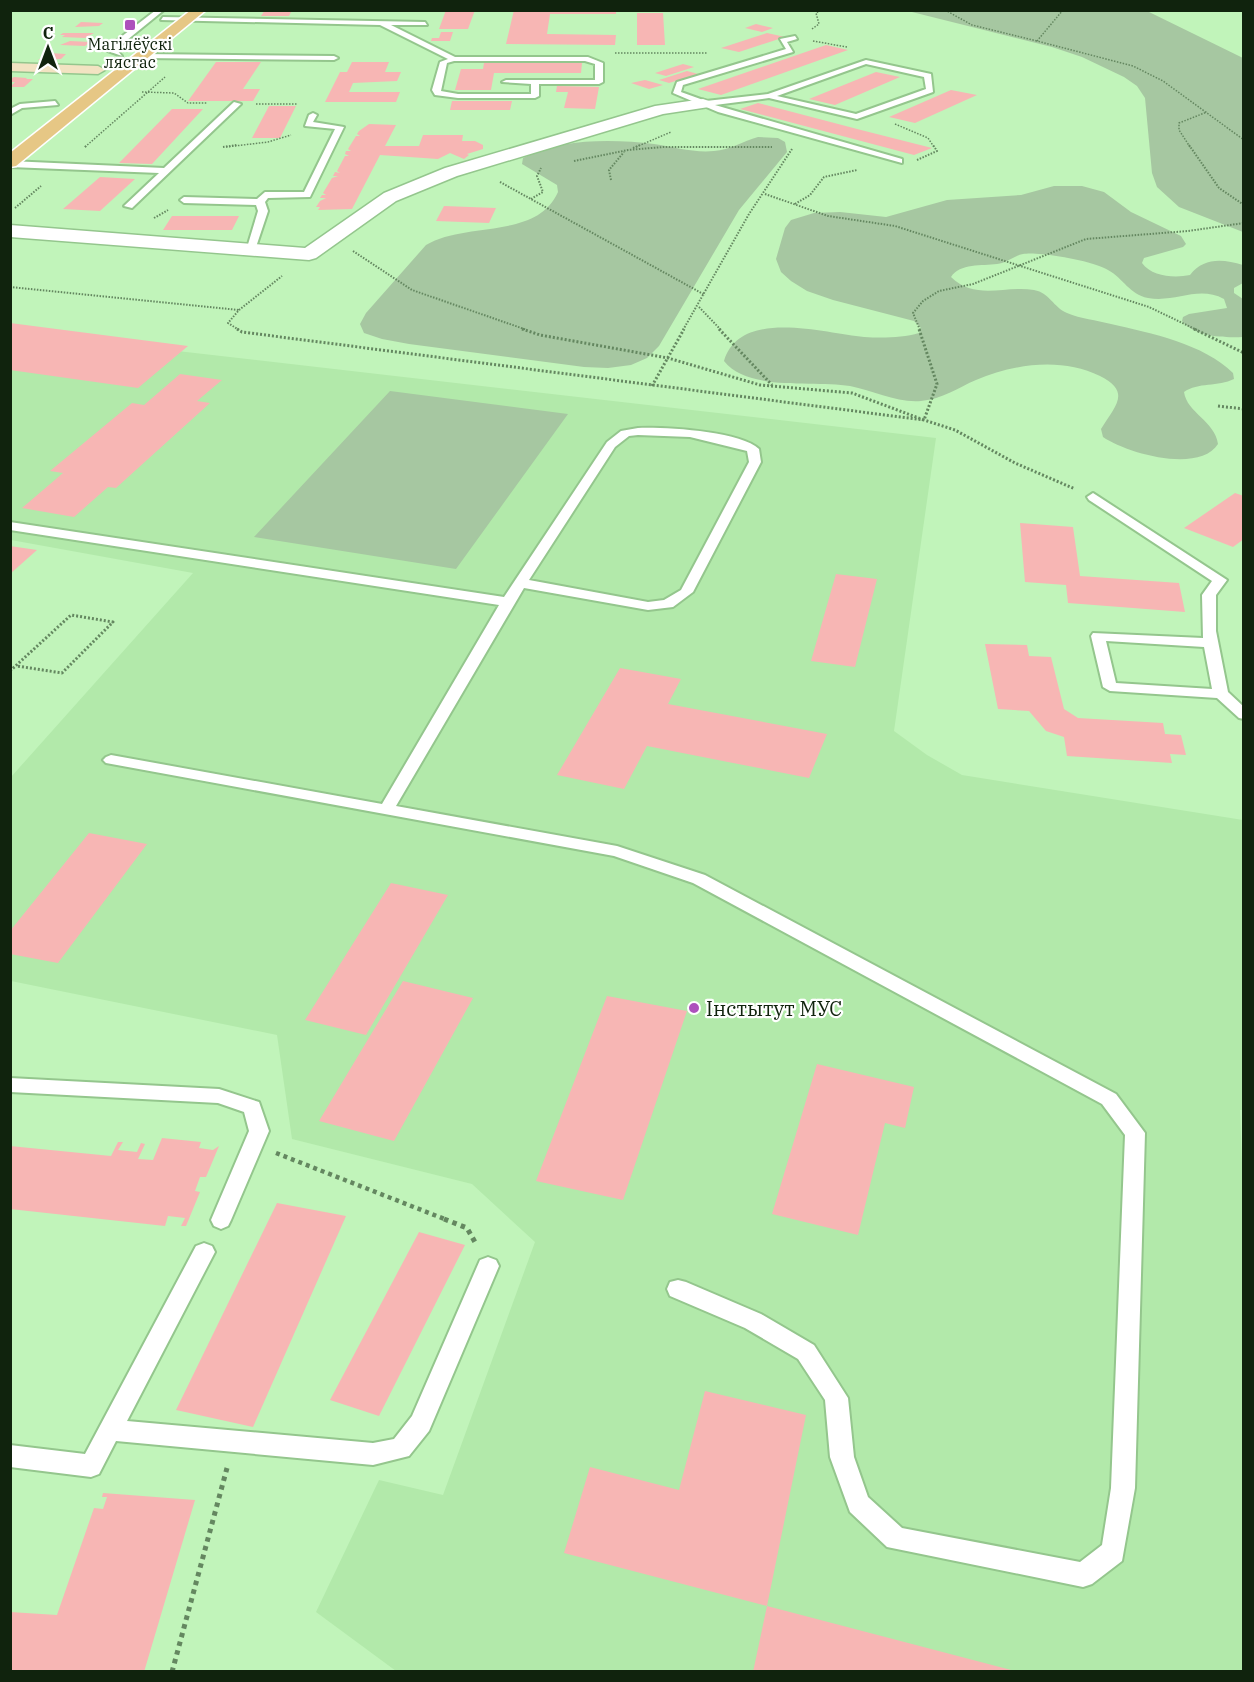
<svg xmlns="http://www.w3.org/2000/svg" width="1254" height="1682" font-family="'IBM Plex Serif',serif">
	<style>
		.built { fill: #b2e9aa }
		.green { fill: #a6c7a1 }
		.building { fill: #f7b6b4 }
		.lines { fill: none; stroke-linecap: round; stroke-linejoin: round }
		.lane-casing { stroke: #94c68d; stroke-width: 4 }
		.street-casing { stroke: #94c68d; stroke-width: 3 }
		.secondary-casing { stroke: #94c68d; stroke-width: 3 }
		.primary-casing { stroke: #fff; stroke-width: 3 }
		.path-far4 { stroke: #648760; stroke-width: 1.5; stroke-dasharray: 1.5 1.5; stroke-linecap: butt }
		.path-far3 { stroke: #648760; stroke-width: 2; stroke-dasharray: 1.5 1.5; stroke-linecap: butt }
		.path-far2 { stroke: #648760; stroke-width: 3; stroke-dasharray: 2 2; stroke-linecap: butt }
		.path-far1 { stroke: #648760; stroke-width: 4.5; stroke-dasharray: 4 4; stroke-linecap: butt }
		.path { stroke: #648760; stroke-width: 5; stroke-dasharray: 4.5 4.5; stroke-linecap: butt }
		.lane { fill: #fff; fill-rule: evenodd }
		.street { fill: #fff; fill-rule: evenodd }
		.secondary { fill: #f2e3c2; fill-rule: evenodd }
		.primary { fill: #e6c785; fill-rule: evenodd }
		.poi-dot { fill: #ad51bc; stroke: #fff; stroke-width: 2 }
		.labels { text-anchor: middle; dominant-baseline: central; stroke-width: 4.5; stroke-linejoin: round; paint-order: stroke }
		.far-poi-label { font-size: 16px; fill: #10230d; stroke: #fff }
		.poi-label { font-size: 20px; fill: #10230d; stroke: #fff; text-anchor: start }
	</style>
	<rect width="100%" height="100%" fill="#c1f4ba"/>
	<path class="built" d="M11,332L936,438L894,731L927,755L962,775L1243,820V1110H1240L1244,1216L1243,1671H396L316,1612L379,1480L443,1495L535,1242L472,1184L292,1139L277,1035L11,981V777L193,573L11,540Z"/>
	<path class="green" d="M908,11H1147L1243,58V232L1179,207L1157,187L1152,173L1145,98L1137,86L1124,77L1082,57L1052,47Z
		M758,137L778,138L785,142L787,152L739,210L659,346L647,358L631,365L608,368L584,367L409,344L382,339L364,333L360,324L366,313L426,245C466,221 537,240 558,192L557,185L522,164L523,158C560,138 614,139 654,144C674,147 694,153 714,151C730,150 743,141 758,137Z
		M1054,186H1082L1104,192L1131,212L1181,236L1186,244L1183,247L1144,258L1142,263C1152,277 1175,278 1190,275C1204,257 1223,259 1243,265V283L1234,288V293L1243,299V337C1225,338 1195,337 1182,321L1183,317L1189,314L1227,308L1224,299C1198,285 1176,303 1148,298C1129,294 1124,279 1108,270C1094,261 1038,251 1023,254C1013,256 1007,263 997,264C982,266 960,263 951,277C975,301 1006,285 1034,290C1050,293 1053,307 1067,313C1081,319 1096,320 1111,324C1151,333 1204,344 1233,373L1234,379C1218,387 1198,382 1184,392C1187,413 1215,421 1218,444C1199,474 1126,453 1103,437L1101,429C1115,406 1132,392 1100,376C1061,357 1014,364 976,380C957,388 943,399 921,401C897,403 874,391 850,386C815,380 748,392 724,361C740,307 826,334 864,337C882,338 902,338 919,333L921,328L914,321L833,300L807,291L791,281L781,272L776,259L785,228L791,220L814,213L840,212L886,217L947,200L1021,195Z
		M390,391L568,414L456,569L254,537Z"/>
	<path class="building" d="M265,10H292L289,16H261Z
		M446,10H475L468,29H439Z
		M514,10H616V14H550L547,34L616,35L615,45L506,44Z
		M637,13H663L665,45H637Z
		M81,22L103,23L99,26L75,27Z
		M756,24L773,28L762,32L745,28Z
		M441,32H453L450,41H431L432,38H439Z
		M63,33H94L85,38L62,37L65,35H60Z
		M767,33L785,37L739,52L721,48Z
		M70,41L90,42L85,46L60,45Z
		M826,45L848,50L721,95L698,89Z
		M49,53L66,54L61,59L38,60Z
		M216,62H261L243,89H260L253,101H188Z
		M352,62H389L385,72H401L397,81L353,83L349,92H400L396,102H325L340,72H347Z
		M484,63H582L581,73H494L491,90H455L461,69H483Z
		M683,64L694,67L666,76L655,73Z
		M687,71L698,74L669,83L659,80Z
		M876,72L900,77L835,105L809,99Z
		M14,77L27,78L26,79H33L24,87H10L15,82H10V79Z
		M645,80L663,85L649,89L631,83Z
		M557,86L599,87L595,109L564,108L568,92H556Z
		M951,90L977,95L915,123L889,117Z
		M452,101H512L510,110H450Z
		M758,103L861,130L932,148L914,155L740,109Z
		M269,106H296L280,138H252Z
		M172,109H203L152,164L119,163Z
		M369,124L396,125L385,146H419L423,135H463L462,141H475L483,145V149L467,154L469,155L464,159L450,153L438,159L380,155L352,209L318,210L320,207H316L320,201L326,198H320L322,195H326L323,193L332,178L338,176H333L335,172L340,173L337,171L345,156H349L345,154L346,151H351L348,149L356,136H360L357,134L359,131Z
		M100,177L135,179L100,211L63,209Z
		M444,206L496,208L489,223L436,221Z
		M172,216H239L232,230H163Z
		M10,323L188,346L138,388L10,370Z
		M180,374L222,380L197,401L210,403L116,488L108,487L74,517L22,508L63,473L50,471L132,403L144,405Z
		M1235,493L1244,496V539L1233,547L1184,528Z
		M1020,523L1073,527L1080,576L1179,583L1185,612L1068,603L1066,585L1025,582Z
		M10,546L37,550L10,574Z
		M836,574L877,579L855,667L811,661Z
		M985,644L1027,645L1029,656L1051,657L1064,709L1078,718L1163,723L1165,734L1181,735L1186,755L1170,754L1172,763L1067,756L1064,737L1046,731L1029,711L998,709Z
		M620,668L681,679L668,704L827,734L809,778L647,746L624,789L557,775Z
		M89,833L147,844L58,963L10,954V931Z
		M391,883L448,895L366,1035L305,1020Z
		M403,981L473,998L394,1141L319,1121Z
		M607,996L687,1011L623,1200L536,1181Z
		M817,1064L914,1087L905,1128L885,1123L858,1235L772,1214Z
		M162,1138L201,1142L199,1148L213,1150L219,1146L206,1177H200L195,1191L200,1192L186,1226H181L185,1218L168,1216L165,1226L10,1209V1146L111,1156L118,1142H123L118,1150L137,1152L141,1143L145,1144L138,1159L153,1160Z
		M277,1203L346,1216L253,1427L176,1410Z
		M419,1232L465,1245L379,1416L330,1400Z
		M705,1391L806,1415L767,1606L564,1553L590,1467L679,1490Z
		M103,1493L195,1500L144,1672H10V1612L57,1615L94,1508L103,1509L107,1497H102Z
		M767,1606L1015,1671V1672H753Z"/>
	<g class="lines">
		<g class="lane-casing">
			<path id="lane" d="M156,10H164L116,49L122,56L108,51V47Z
				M163,17L425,22L427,25H391L455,57H588L603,63V82L599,84H539V96L535,98H458L435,95L432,90L440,62L448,59L380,25L161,20ZM454,61H585L595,64V80H506L502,82L531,84V94H458L441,91L447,63Z
				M795,36L797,39L787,42L793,52L683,85L681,92L706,101L768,94L866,60L931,74L933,92L857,119L769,98L715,105L902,159V163L718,112L673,93L677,82L786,49L780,39ZM866,64L924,77L926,89L856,114L777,96Z
				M144,54L334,56L338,58L334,60L141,58Z
				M55,101L58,105L22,108L10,115V109L20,104Z
				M234,102L241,104L132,208L124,206L159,173L10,167V161L164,168Z
				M313,113L317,115L313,122L344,127L310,197L268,198L265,202L268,211L254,253L246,251L258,211L256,205L184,203L180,200L184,197L257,199L265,192H304L335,129L305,126L309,115Z
				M638,428C665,427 740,431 759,449L761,462L693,592L673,607L648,610L524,588L396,806L617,846L705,875L1116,1094L1145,1133L1135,1488L1122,1561L1092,1584L1083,1587L887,1547L850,1512L830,1457L825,1400L798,1359L745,1328L670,1296L667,1289L670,1282L678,1280L686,1282L761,1314L814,1345L848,1398L854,1457L868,1497L902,1528L1080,1562L1102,1545L1111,1488L1125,1135L1102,1104L693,883L614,856L106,763L103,760L106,757L111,755L382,804L499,605L10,530V522L504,597L607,442L621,431ZM638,435L690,437L747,451L749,462L681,590L664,600L648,602L529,580L615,447L629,436Z
				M1093,493L1227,580L1216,595V631L1228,692L1244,707V719L1239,718L1217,698L1110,691L1103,687L1091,636L1093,633L1203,638L1202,595L1212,581L1089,500L1087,497ZM1106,641L1204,647L1212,689L1116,683Z
				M10,1078L219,1089L259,1102L269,1131L231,1220L228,1226L221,1229L214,1226L211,1220L249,1131L244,1112L218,1103L10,1092Z
				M204,1243L212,1246L215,1252L127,1421L373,1443L394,1439L412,1416L480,1260L488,1257L496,1260L499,1266L429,1431L409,1456L373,1465L116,1441L99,1474L91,1477L10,1467V1445L85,1454L196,1246Z"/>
		</g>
		<g class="street-casing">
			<path id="street" d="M703,99L709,101L711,104L709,107L663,114L457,176L396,201L316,258L309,260L10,237V225L305,248L384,193L445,168L655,106Z"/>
		</g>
		<g class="secondary-casing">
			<path id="secondary" d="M10,63L98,66L105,70L98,74L10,71Z"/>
		</g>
		<g class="primary-casing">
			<path id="primary" d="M191,10H206L16,166L10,167V153Z"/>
		</g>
		<path class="path-far4" d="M945,10L972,25L1037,41
			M1063,10L1037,41L1133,66L1163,81L1244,140
			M812,29L819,24L816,13L821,10
			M813,41L847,47
			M615,53H707
			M142,92L174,93L188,103H207
			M256,104H297
			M895,124L928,138L934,147
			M85,147L165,77
			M226,147L268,142L291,135
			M636,147L671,132
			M1190,147L1179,130V123L1207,112"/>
		<path class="path-far3" d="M1189,145L1219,188L1244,205
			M85,147L87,145
			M223,147L237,145
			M633,148L640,145
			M917,160L937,151L933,145
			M574,161L628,150L663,147H772
			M611,180L609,170L624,152
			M500,182L705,295
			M765,194L828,216L895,226L1149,307L1197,330
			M531,199L543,192L537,176L541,168
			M795,204L810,195L824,177L857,170
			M15,208L41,186
			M154,218L168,210
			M353,251L412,290L527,330
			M10,287L239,310
			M699,307L721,330
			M239,330L228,323L239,310L282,276
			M683,330L749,214L792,149
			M920,330L913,313L923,301L939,291L973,284L1086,239L1188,231L1244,223"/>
		<path class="path-far2" d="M237,329L242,332L924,420L955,430L1015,463L1075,489
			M522,329L540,335L668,358L760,385L852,393L924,420L937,384L919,329
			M719,329L772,385
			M1194,329L1244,353
			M652,386L684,329
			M1218,406L1244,409
			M10,671L71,615L113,622L62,673L17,666"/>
		<path class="path-far1" d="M276,1153L447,1220"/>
		<path class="path" d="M444,1219L467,1228L476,1244
			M172,1672L227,1468"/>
		<use href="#lane" class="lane"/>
		<use href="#street" class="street"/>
		<use href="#secondary" class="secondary"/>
		<use href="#primary" class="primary"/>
	</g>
	<g class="poi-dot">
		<rect x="124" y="19" width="12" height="12" rx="3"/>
		<circle cx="694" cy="1008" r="6"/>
	</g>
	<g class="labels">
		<g class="far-poi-label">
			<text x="130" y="44">Магілёўскі<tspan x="130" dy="18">лясгас</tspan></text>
		</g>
		<g class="poi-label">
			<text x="706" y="1008">Інстытут МУС</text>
		</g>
	</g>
	<rect width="1254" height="1682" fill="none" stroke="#10230d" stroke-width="24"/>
	<g transform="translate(48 48)" stroke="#ffffff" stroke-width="4.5" paint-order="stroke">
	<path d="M0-4.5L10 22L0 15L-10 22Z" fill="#10230d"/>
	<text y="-9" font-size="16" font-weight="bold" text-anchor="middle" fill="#10230d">С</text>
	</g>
</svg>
